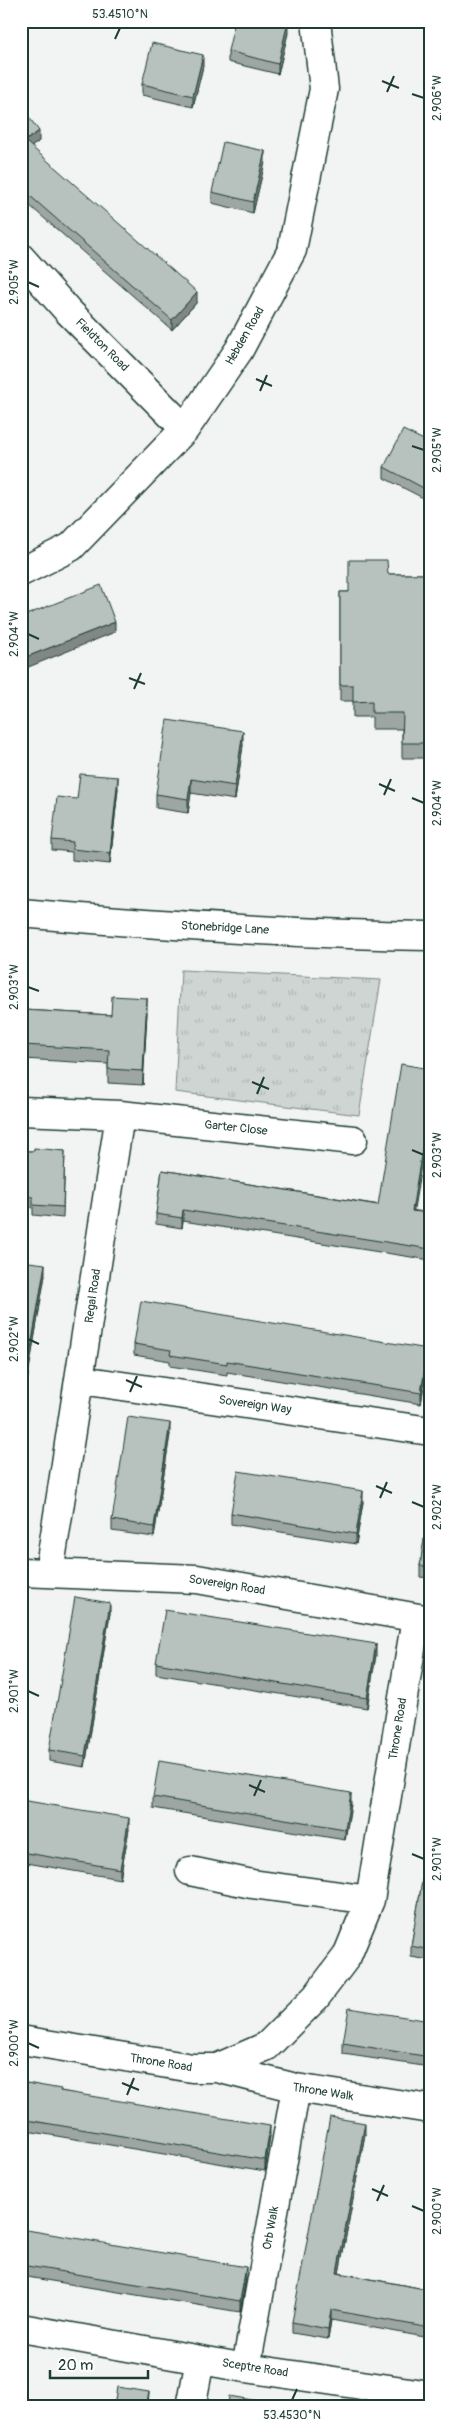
<svg xmlns="http://www.w3.org/2000/svg" width="451" height="2428" font-family="Pangolin,sans-serif">
	<style>
		.grass { fill: url(#grass-tufts); stroke: #768984 }
		.lines { fill: none; stroke-linecap: round; stroke-linejoin: round }
		.minor-casing { stroke: #1f3d34; stroke-width: 31 }
		.minor { stroke: #fff; stroke-width: 28 }
		.wall { fill: #9da6a3; stroke: #1f3d34 }
		.shaded-wall { fill: #808784; stroke: #1f3d34 }
		.building { fill: #b7c1bd; stroke: #1f3d34 }
		.ticks { fill: none; stroke: #1f3d34; stroke-width: 2 }
		.labels { text-anchor: middle; dominant-baseline: central; stroke-width: 4.5; stroke-linejoin: round; paint-order: stroke }
		.street-label { font-size: 12px; fill: #1f3d34; stroke: #fff }
		.neatline { fill: none; stroke: #1f3d34; stroke-width: 2 }
		.ticks-label { font-size: 12px; text-anchor: middle; fill: #1f3d34 }
	</style>
	<defs>
		<pattern id="grass-tufts" width="24" height="20" patternUnits="userSpaceOnUse" patternTransform="scale(1.25)"><rect width="24" height="20" fill="#ced5d3"/><path d="M3 7l-1-3M5 7V3M7 7l1-3M15 17l-1-3M17 17v-4M19 17l1-3" fill="none" stroke="#b0b8b6"/></pattern>
	</defs>
	<rect width="100%" height="100%" fill="#f2f3f3"/>
	<filter id="ink" filterUnits="userSpaceOnUse"><feTurbulence type="fractalNoise" baseFrequency=".02" numOctaves="2"/><feDisplacementMap in="SourceGraphic" scale="10" xChannelSelector="R" yChannelSelector="G"/><feConvolveMatrix kernelMatrix="1 2 1 2 8 2 1 2 1" color-interpolation-filters="sRGB"/></filter>
	<g filter="url(#ink)">
		<path class="grass" d="M181,970L381,980L359,1115L175,1092Z"/>
		<g class="lines">
			<g class="minor-casing">
				<path id="minor" d="M21,258L68,311L185,429
					M21,572L71,547L185,429L239,350L292,250L324,89L316,21
					M21,913C157,925 293,934 430,936
					M21,1111L120,1115L353,1140
					M81,1380L430,1431
					M21,1572L197,1579L430,1620
					M49,1573L120,1115
					M190,1871L252,1884L370,1900
					M21,2040L192,2068H217L267,2046L316,1997L347,1956L370,1900L416,1618
					M217,2068L296,2088L430,2109
					M21,2328L246,2368L430,2395
					M246,2368L296,2088
					M191,2407L200,2360"/>
			</g>
			<use href="#minor" class="minor"/>
		</g>
		<path class="wall" d="M288,33L278,74L228,62V51Z
			M203,66L193,107L142,95V84Z
			M21,106L39,141L31,147L197,302L172,330L21,198V188L23,185L21,182Z
			M265,162L253,213L212,203V192Z
			M430,443L429,501L384,478V467Z
			M388,574H430V758H402V729H372V717H353V701H340V592H349Z
			M243,745L235,800L191,793L188,813L156,808V794Z
			M118,788L110,864L72,860V852L52,850V840L77,799Z
			M21,991L25,1010L111,1015L147,1012L143,1085L108,1083V1064L23,1059L21,1078Z
			M21,1151H65L63,1218L33,1215V1207H21Z
			M162,1170L430,1213V1260L183,1221L182,1228L156,1224V1214Z
			M21,1261L45,1275L22,1411H21Z
			M134,1344L428,1360L421,1404L227,1372V1375L170,1366V1361L134,1355Z
			M170,1434L154,1537L112,1531V1520Z
			M430,1501V1578L420,1577V1566Z
			M363,1502L356,1544L231,1524V1513Z
			M110,1613L85,1767L49,1761V1750Z
			M376,1655L367,1708L156,1674V1663Z
			M153,1797L351,1804L345,1840L153,1808Z
			M21,1800L129,1829L120,1879L21,1862Z
			M430,1835V1960L411,1957V1946Z
			M430,2021V2067L343,2054V2043Z
			M21,2082L61,2091L270,2136L265,2171L21,2130Z
			M365,2134L339,2273L430,2290V2338L331,2320L328,2339L292,2333V2322Z
			M21,2229L246,2277L240,2312L21,2276Z"/>
		<path class="shaded-wall" d="M288,22V33L278,74V64Z
			M203,55V66L193,107V96Z
			M39,131V141L25,152V141Z
			M265,151V162L253,213V202Z
			M197,292V302L172,330V320Z
			M430,489V500L429,501V491Z
			M115,622V632L21,670V659Z
			M243,731V745L235,800V786Z
			M118,777V788L110,864V853Z
			M191,779V793L188,813V799Z
			M147,998V1012L143,1085V1071Z
			M23,1045V1059L22,1078V1065Z
			M430,1101V1112L412,1221V1211Z
			M183,1210V1221L182,1228V1218Z
			M45,1264V1275L22,1411V1401Z
			M428,1349V1360L421,1404V1393Z
			M170,1423V1434L154,1537V1527Z
			M363,1491V1502L356,1544V1534Z
			M110,1603V1613L85,1767V1756Z
			M376,1644V1655L367,1708V1698Z
			M351,1793V1804L345,1840V1829Z
			M129,1818V1829L120,1879V1869Z
			M365,2123V2134L337,2284V2273Z
			M270,2126V2136L265,2171V2160Z
			M246,2267V2277L240,2312V2301Z
			M331,2310V2320L328,2339V2329Z
			M149,2392L148,2407H146Z"/>
		<path class="building" d="M235,21H284L288,22L278,64L228,51Z
			M152,43L203,55L193,96L142,84Z
			M21,106L39,131L25,141L197,292L172,320L21,188L28,180L21,172Z
			M223,142L265,151L253,202L212,192Z
			M403,430L430,443V489L429,491L384,467Z
			M349,560H387L388,574H430V743H402L403,713H372V701L353,702V685H340V592H349Z
			M101,585L115,622L21,659V617Z
			M167,720L243,731L235,786L191,779L188,799L156,794Z
			M80,774L118,777L110,853L72,849L73,842L52,840L57,797L77,799Z
			M21,991L26,992L24,1010L111,1015L112,996L147,998L143,1071L108,1069L109,1050L23,1045L21,1065Z
			M401,1064L430,1069V1101L412,1211L430,1213V1249L183,1210L182,1218L156,1214L162,1170L378,1205Z
			M34,1148L65,1151L63,1207L33,1205V1197L21,1196V1151H34Z
			M21,1261L45,1264L22,1401H21Z
			M141,1301L428,1349L421,1393L227,1361V1364L170,1355L171,1350L134,1344Z
			M128,1417L170,1423L154,1527L112,1520Z
			M21,1458H22L21,1488Z
			M238,1471L363,1491L356,1534L231,1513Z
			M430,1501V1567L420,1566Z
			M75,1597L110,1603L85,1756L49,1750Z
			M165,1610L376,1644L367,1698L156,1663Z
			M159,1761L351,1793L345,1829L153,1797Z
			M21,1800L129,1818L120,1869L21,1852Z
			M430,1835V1950L411,1946Z
			M349,2008L430,2021V2057L343,2043Z
			M21,2082L61,2089L60,2091L270,2126L265,2160L21,2119Z
			M330,2117L365,2123L337,2273L430,2290V2328L331,2310L328,2329L292,2322Z
			M21,2229L246,2267L240,2301L21,2265Z
			M117,2387L149,2392L146,2407H114Z
			M229,2396L293,2407H228Z"/>
	</g>
	<path class="ticks" d="M115,39L120,28M382,81L399,88M387,92L394,76M412,94L424,98M28,282L39,287M256,379L272,386M260,391L267,375M412,446L424,450M28,634L39,639M129,678L145,684M134,689L141,673M379,784L395,791M384,795L391,779M412,798L424,803M28,987L39,991M252,1082L269,1089M257,1094L264,1077M412,1150L424,1155M28,1339L39,1344M126,1380L142,1387M130,1392L137,1376M376,1486L392,1493M380,1498L387,1482M412,1502L424,1507M28,1691L39,1696M249,1785L265,1792M254,1796L261,1780M412,1854L424,1859M28,2043L39,2048M122,2083L139,2090M127,2095L134,2078M372,2189L388,2196M377,2201L384,2185M412,2206L424,2211M292,2400L297,2389"/>
	<g class="labels">
		<g class="street-label">
			<text transform="translate(245 336) rotate(-60)">Hebden Road</text>
			<text transform="translate(102 345) rotate(45)">Fieldton Road</text>
			<text transform="translate(225 928) rotate(3)">Stonebridge Lane</text>
			<text transform="translate(236 1128) rotate(6)">Garter Close</text>
			<text transform="translate(93 1296) rotate(-82)">Regal Road</text>
			<text transform="translate(255 1405) rotate(8)">Sovereign Way</text>
			<text transform="translate(227 1585) rotate(9)">Sovereign Road</text>
			<text transform="translate(398 1729) rotate(-81)">Throne Road</text>
			<text transform="translate(161 2063) rotate(9)">Throne Road</text>
			<text transform="translate(323 2092) rotate(9)">Throne Walk</text>
			<text transform="translate(271 2228) rotate(-80)">Orb Walk</text>
			<text transform="translate(255 2368) rotate(9)">Sceptre Road</text>
		</g>
	</g>
	<rect width="451" height="2428" fill="none" stroke="#fff" stroke-width="55"/>
	<path d="M50 2370v8h98v-8" fill="none" stroke="#1f3d34" stroke-width="2.5"/>
	<text x="58" y="2370" font-size="15" fill="#1f3d34" stroke="#ffffff" stroke-width="4" paint-order="stroke">20 m</text>
	<rect x="28" y="28" width="396" height="2372" class="neatline"/>
	<g class="ticks-label">
		<text x="120" y="18">53.4510°N</text>
		<text transform="translate(437 98) rotate(-90)" y="4">2.906°W</text>
		<text transform="translate(14 282) rotate(-90)" y="4">2.905°W</text>
		<text transform="translate(437 450) rotate(-90)" y="4">2.905°W</text>
		<text transform="translate(14 634) rotate(-90)" y="4">2.904°W</text>
		<text transform="translate(437 803) rotate(-90)" y="4">2.904°W</text>
		<text transform="translate(14 987) rotate(-90)" y="4">2.903°W</text>
		<text transform="translate(437 1155) rotate(-90)" y="4">2.903°W</text>
		<text transform="translate(14 1339) rotate(-90)" y="4">2.902°W</text>
		<text transform="translate(437 1507) rotate(-90)" y="4">2.902°W</text>
		<text transform="translate(14 1691) rotate(-90)" y="4">2.901°W</text>
		<text transform="translate(437 1859) rotate(-90)" y="4">2.901°W</text>
		<text transform="translate(14 2043) rotate(-90)" y="4">2.900°W</text>
		<text transform="translate(437 2211) rotate(-90)" y="4">2.900°W</text>
		<text x="292" y="2419">53.4530°N</text>
	</g>
</svg>
